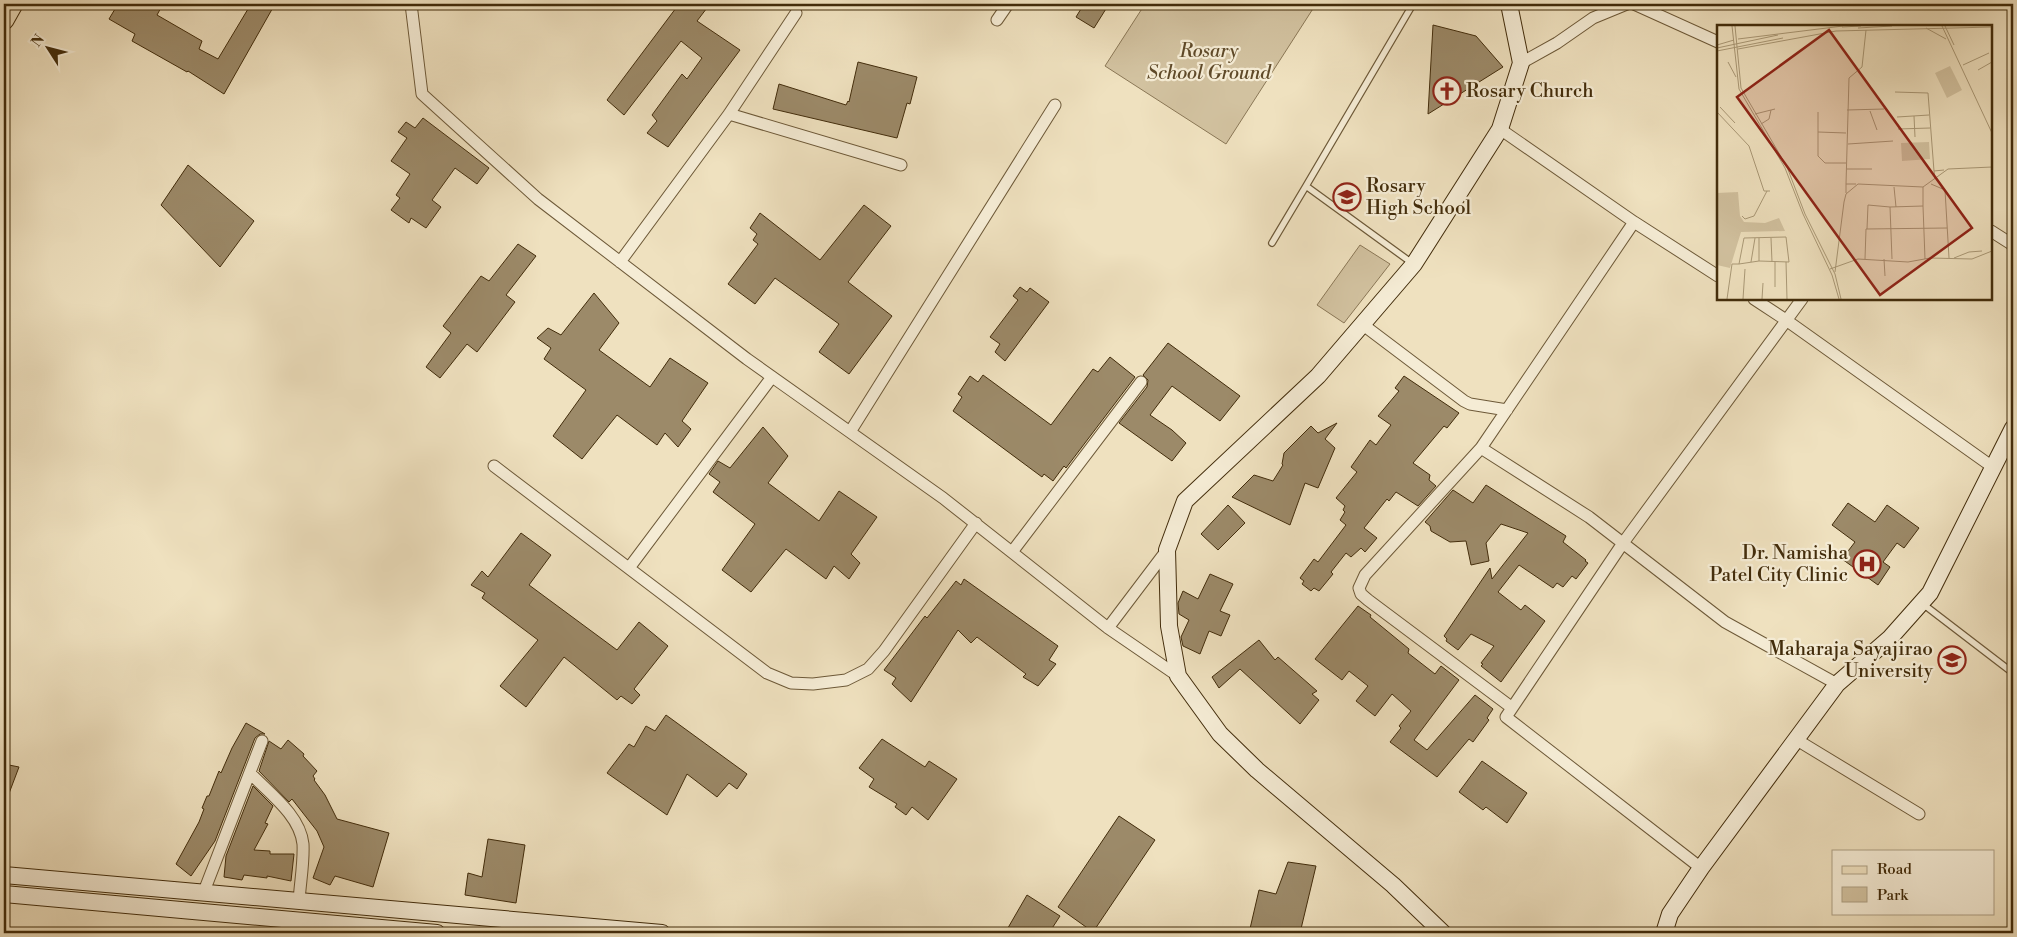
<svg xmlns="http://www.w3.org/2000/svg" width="2017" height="937" font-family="'Libre Bodoni',serif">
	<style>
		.green { fill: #d2c2a0; stroke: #8a7756 }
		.building { fill: #9c8a69; stroke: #422c0b }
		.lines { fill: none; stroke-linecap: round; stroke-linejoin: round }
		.lane-casing { stroke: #6d5938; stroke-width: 8 }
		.street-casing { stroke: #6d5938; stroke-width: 13 }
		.secondary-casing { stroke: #422c0b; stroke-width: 18 }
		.primary-casing { stroke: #422c0b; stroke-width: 21 }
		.lane { stroke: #f5ecd5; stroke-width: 5.5 }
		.street { stroke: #f5ecd5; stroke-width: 11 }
		.secondary { stroke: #f5ecd5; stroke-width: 16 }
		.primary { stroke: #efe1bf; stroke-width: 19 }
		.labels { text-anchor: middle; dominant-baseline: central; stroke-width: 4.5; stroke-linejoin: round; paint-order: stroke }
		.park-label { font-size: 19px; font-style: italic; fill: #5f4a29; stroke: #f5ecd5 }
		.poi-label { font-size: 19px; fill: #422c0b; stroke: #f5ecd5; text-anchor: start }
		.inset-road { fill: none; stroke: #a97; stroke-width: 1 }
		.view { fill: #8f2418; fill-opacity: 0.15; stroke: #8f2418; stroke-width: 2.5 }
		.inset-edge { fill: none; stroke: #422c0b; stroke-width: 2.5 }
	</style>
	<rect width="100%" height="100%" fill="#efe1bf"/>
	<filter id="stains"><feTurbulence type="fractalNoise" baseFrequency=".004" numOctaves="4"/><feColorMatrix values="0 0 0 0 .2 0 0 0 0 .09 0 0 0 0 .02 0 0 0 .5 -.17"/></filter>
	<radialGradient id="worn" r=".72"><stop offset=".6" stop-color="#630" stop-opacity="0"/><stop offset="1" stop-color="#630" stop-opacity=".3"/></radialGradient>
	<path class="green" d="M1145,4H1316L1226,144L1105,66Z
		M1360,245L1390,264L1344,323L1317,305Z"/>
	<path class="building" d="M118,4H163L157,15L202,41L199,49L218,59L251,4H275L224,94L188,71L187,72L132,41L135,34L109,19Z
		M679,4H710L697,21L740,50L668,147L647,133L657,121L652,115L682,74L687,79L702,58L681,41L624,115L607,100Z
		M1084,4H1109L1094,28L1076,17Z
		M1433,25L1476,36L1503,67L1428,114Z
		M858,62L917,77L910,104L907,103L897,138L773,109L779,84L846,105L848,101L849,102Z
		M423,118L489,168L477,184L455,168L432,200L441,207L426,228L411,218L409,223L391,210L400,198L396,195L410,174L391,161L407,138L398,132L406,122L415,128Z
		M188,165L254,221L220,267L161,205Z
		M864,205L891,226L848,282L892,316L849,374L819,352L839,324L775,278L755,304L728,284L758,244L753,240L757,234L750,228L760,213L820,260Z
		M518,244L536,256L506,295L515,302L477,352L467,344L440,378L426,367L451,333L443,326L481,276L489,281Z
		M1020,287L1027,292L1030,288L1049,302L1005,361L995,352L1000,344L990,337L1018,300L1013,296Z
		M594,293L619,323L599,350L650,387L670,358L708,383L682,421L691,429L678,447L665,433L657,445L617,415L582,459L553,436L586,390L544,359L551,348L537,338L548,328L561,335Z
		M1168,343L1240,396L1220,421L1172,386L1150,415L1172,430L1186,443L1172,461L1119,423L1147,387L1148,380L1143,375Z
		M1110,357L1135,377L1066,468L1064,466L1053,481L1044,474L1042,477L953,411L962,397L958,394L970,376L978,382L983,375L1051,425L1093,369L1098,372Z
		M1404,376L1459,413L1447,428L1444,426L1413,463L1430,475L1429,480L1436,486L1418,506L1396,492L1389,501L1387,499L1364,528L1377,538L1365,552L1361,548L1351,557L1346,553L1331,572L1333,574L1319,591L1314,588L1311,591L1302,584L1304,581L1300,578L1314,559L1318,562L1346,525L1340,520L1345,512L1343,510L1345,506L1336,498L1357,472L1351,467L1370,440L1376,445L1391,425L1378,416L1399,391L1395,388Z
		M1337,423L1325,439L1335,448L1318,488L1305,483L1290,525L1232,497L1254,475L1273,481L1283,465L1282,464L1284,453L1311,426L1318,433Z
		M763,427L788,456L768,483L819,521L839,491L877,517L851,554L860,563L849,579L834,566L826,579L786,549L751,592L722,570L755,524L713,492L720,482L709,474L718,461L730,468Z
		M1486,485L1566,536L1563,542L1586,560L1585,561L1588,563L1576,579L1572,576L1563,587L1557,583L1553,588L1519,565L1498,592L1521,610L1525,605L1545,621L1501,682L1481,666L1483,664L1481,663L1494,646L1471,634L1458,650L1446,641L1447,639L1444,636L1490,568L1492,579L1528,533L1501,524L1486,543L1489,561L1471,565L1466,541L1450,542L1431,531L1430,526L1425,522L1453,490L1473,503Z
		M1848,503L1875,522L1887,505L1919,528L1904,548L1897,543L1883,562L1890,567L1878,585L1842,559L1855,542L1832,525Z
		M1228,505L1245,523L1218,550L1201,534Z
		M521,533L551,555L529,585L617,650L639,622L668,646L634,689L640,695L632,704L621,696L617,700L564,657L526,707L500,686L538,640L482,598L485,593L471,585L482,571L488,577Z
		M1210,574L1233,584L1220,611L1230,615L1221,636L1209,631L1200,654L1183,646L1181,637L1189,620L1179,614L1178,603L1183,591L1198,599Z
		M964,579L1058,646L1049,660L1056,664L1038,686L1023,677L1026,674L977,637L971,643L958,630L911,702L892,684L896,678L884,670L925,616L927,618L956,581L961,585Z
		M1358,606L1371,615L1370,617L1409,649L1408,653L1435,674L1441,666L1459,680L1414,740L1427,750L1475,695L1493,709L1487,718L1489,720L1473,742L1469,739L1437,777L1390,742L1401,728L1399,726L1411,711L1392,694L1375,716L1356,701L1368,686L1349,671L1342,680L1315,659Z
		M1259,640L1275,660L1278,657L1317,691L1312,694L1319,700L1300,724L1240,669L1219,688L1212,677Z
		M666,715L747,774L737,789L729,783L717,797L687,774L667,815L607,773L629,744L634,747L646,726L655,731Z
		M246,723L265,734H260L255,738L215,841L191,876L176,864L199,822L204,809L202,808L207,796H209L219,771L221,773L232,748Z
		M882,739L925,767L929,761L957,779L928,820L912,807L906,815L895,807L897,804L869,787L874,779L859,768Z
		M288,740L304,754L303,756L317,771L313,776L315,779L314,780L325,795L337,819L389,833L373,887L335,876L330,885L313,878L324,847L317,831L292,799L289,802L259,771L269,741L281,749Z
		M1482,761L1527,793L1507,823L1486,807L1483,810L1459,792Z
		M4,764L19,767L5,804H4Z
		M253,786L273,806L265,823L268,824L254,850L270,851V854H294L291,881L267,876V878L244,875L242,880L224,877L226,856Z
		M1119,816L1155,840L1093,932L1058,907Z
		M488,839L525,845L516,903L465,895L468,873L482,877Z
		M1288,862L1316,866L1300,933H1249L1259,890L1276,894Z
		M1027,895L1060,916L1049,933H1005Z"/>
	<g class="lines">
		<g class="lane-casing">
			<path id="lane" d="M1272,243L1306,186
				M1412,263L1306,186L1413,4
				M1923,604L2013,673"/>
		</g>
		<g class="street-casing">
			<path id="street" d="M411,4L422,94L538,199L747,359L943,498L1108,628
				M1634,4L1718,42
				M997,20L1008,4
				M1521,63L1557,43L1593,18L1627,4
				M729,114L901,165
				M1500,129L1634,222L1481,448L1589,517L1725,622L1837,684
				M1634,222L1718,276
				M1991,231L2013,245
				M620,262L729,114L796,13
				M1754,299L1786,320L1994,468
				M1362,324L1464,401L1470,404L1507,410
				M850,432L1055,105
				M1481,448L1365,575L1359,588L1361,594L1368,600L1511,707
				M494,466L767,673L791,683L813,684L846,680L868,669L884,651L976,523
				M1167,550L1108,628L1178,676
				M1012,552L1141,382
				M629,568L772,377
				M1797,740L1919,814
				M250,773C269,793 300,815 303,844C304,863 300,883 299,902
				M1701,868L1506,717L1623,543L1802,299
				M203,894L262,741"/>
		</g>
		<g class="secondary-casing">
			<path id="secondary" d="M4,875L662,933
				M4,894L437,933
				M1443,933L1393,885L1257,770L1220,734L1178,676L1169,626L1167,550L1185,501L1318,376L1414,264L1500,129L1521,63L1509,4
				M1664,933L1670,914L1701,868L1837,684L1890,638L1930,593L2013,428"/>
		</g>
		<g class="primary-casing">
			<path id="primary" d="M4,20L13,4"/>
		</g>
		<use href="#lane" class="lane"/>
		<use href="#street" class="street"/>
		<use href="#secondary" class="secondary"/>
		<use href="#primary" class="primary"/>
	</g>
	<defs>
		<g id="church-ring" transform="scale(1.4375)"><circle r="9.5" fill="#f5ecd5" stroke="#8f2418" stroke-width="1.5"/><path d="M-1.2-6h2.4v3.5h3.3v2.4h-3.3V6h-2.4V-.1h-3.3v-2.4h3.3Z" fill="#8f2418"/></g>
		<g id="school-ring" transform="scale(1.4375)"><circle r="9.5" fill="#f5ecd5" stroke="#8f2418" stroke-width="1.5"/><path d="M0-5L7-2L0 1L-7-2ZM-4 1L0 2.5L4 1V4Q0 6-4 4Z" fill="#8f2418"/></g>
		<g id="hospital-ring" transform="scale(1.4375)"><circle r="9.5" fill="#f5ecd5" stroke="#8f2418" stroke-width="1.5"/><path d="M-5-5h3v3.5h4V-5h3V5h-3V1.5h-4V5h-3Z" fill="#8f2418"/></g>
		<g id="university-ring" transform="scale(1.4375)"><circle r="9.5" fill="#f5ecd5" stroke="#8f2418" stroke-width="1.5"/><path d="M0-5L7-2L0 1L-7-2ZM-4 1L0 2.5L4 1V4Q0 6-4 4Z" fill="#8f2418"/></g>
	</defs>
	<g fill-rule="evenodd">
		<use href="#church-ring" x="1447" y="91"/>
		<use href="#school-ring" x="1347" y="197"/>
		<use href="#hospital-ring" x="1867" y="564"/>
		<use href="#university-ring" x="1952" y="660"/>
	</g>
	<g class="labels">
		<g class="park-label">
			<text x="1209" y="51">Rosary<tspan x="1209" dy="22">School Ground</tspan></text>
		</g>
		<g class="poi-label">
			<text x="1466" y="91">Rosary Church</text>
			<text x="1366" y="186">Rosary<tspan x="1366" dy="22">High School</tspan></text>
			<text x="1848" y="553" text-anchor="end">Dr. Namisha<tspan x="1848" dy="22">Patel City Clinic</tspan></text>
			<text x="1933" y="649" text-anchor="end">Maharaja Sayajirao<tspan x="1933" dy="22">University</tspan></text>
		</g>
	</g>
	<g transform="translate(1717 25)">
		<rect width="275" height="275" fill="#efe1bf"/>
		<path d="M233,41L245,65L230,73L218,48ZM212,117L213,134L185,136L184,118ZM21,167L23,191L27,197L48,198L62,193L68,206L24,207L13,243L0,240V168Z" fill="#d2c2a0"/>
		<path class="inset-road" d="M15,1L22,64L68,143L86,189L115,250L122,274M18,1L24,63L70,142L88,189L118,249L124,274M225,1L275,108M228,1L237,20M125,2L144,1M141,3L175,1M209,3L229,14M21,14L126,1M0,20L17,15M0,23L61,10M21,24L119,6L275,2M0,26L66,13M11,37L19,52M246,40L272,28M261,45L275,37M178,67L211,68L217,146M3,82L18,98M130,85L167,84M153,86L160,105M0,87L32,121L47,166H53M101,87V131L108,138H129M38,89L58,84M197,91L198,112M180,92L212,90M44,99L52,94L54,85M181,104L213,103M101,107L129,108M131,119L176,116M130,144H155M218,154L217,146L227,145M129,159L132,53L145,42L149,5M214,159L228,165L232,233M177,162L179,182M129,168V159H139M206,181L208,234M25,191L28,194L37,191L50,166M150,204L151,180L173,182M42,213V236M54,213L55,237M237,233L252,227L265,226M148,234L149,204L230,203M167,234L168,251M175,234L173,182L206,181V162M34,237L38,213M58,237V262M69,237L70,274M113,244L141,234L191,237L213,233L255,234L275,226M118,247L127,177L129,169L141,159L206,162L231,144L275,142M10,274L15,239H22L42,236L72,237L69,212L27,213L22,239M26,274L28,244M45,274L46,258"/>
		<path class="view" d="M112,5L255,203L163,270L20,72Z"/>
		<rect width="275" height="275" class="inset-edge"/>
	</g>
	<rect width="2017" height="937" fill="none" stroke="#efe1bf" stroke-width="20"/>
	<rect x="5" y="5" width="2007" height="927" fill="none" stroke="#422c0b" stroke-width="2.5"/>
	<rect x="10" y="10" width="1997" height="917" fill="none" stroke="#422c0b"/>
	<rect x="1832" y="850" width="162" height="65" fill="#f5ecd5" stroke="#ad9f84"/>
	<rect x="1842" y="866" width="25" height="8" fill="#efe1bf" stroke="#ad9f84"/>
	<text x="1877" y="874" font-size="15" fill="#422c0b">Road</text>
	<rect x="1842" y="887" width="25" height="15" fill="#d2c2a0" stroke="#ad9f84"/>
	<text x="1877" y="900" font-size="15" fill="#422c0b">Park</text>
	<g transform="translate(48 48) rotate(306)" stroke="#f5ecd5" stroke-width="4" paint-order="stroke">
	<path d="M0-4L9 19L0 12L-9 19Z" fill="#422c0b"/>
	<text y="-8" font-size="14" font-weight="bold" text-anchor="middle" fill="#422c0b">N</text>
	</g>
	<rect width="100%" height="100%" filter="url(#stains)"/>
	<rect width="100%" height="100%" fill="url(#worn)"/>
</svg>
